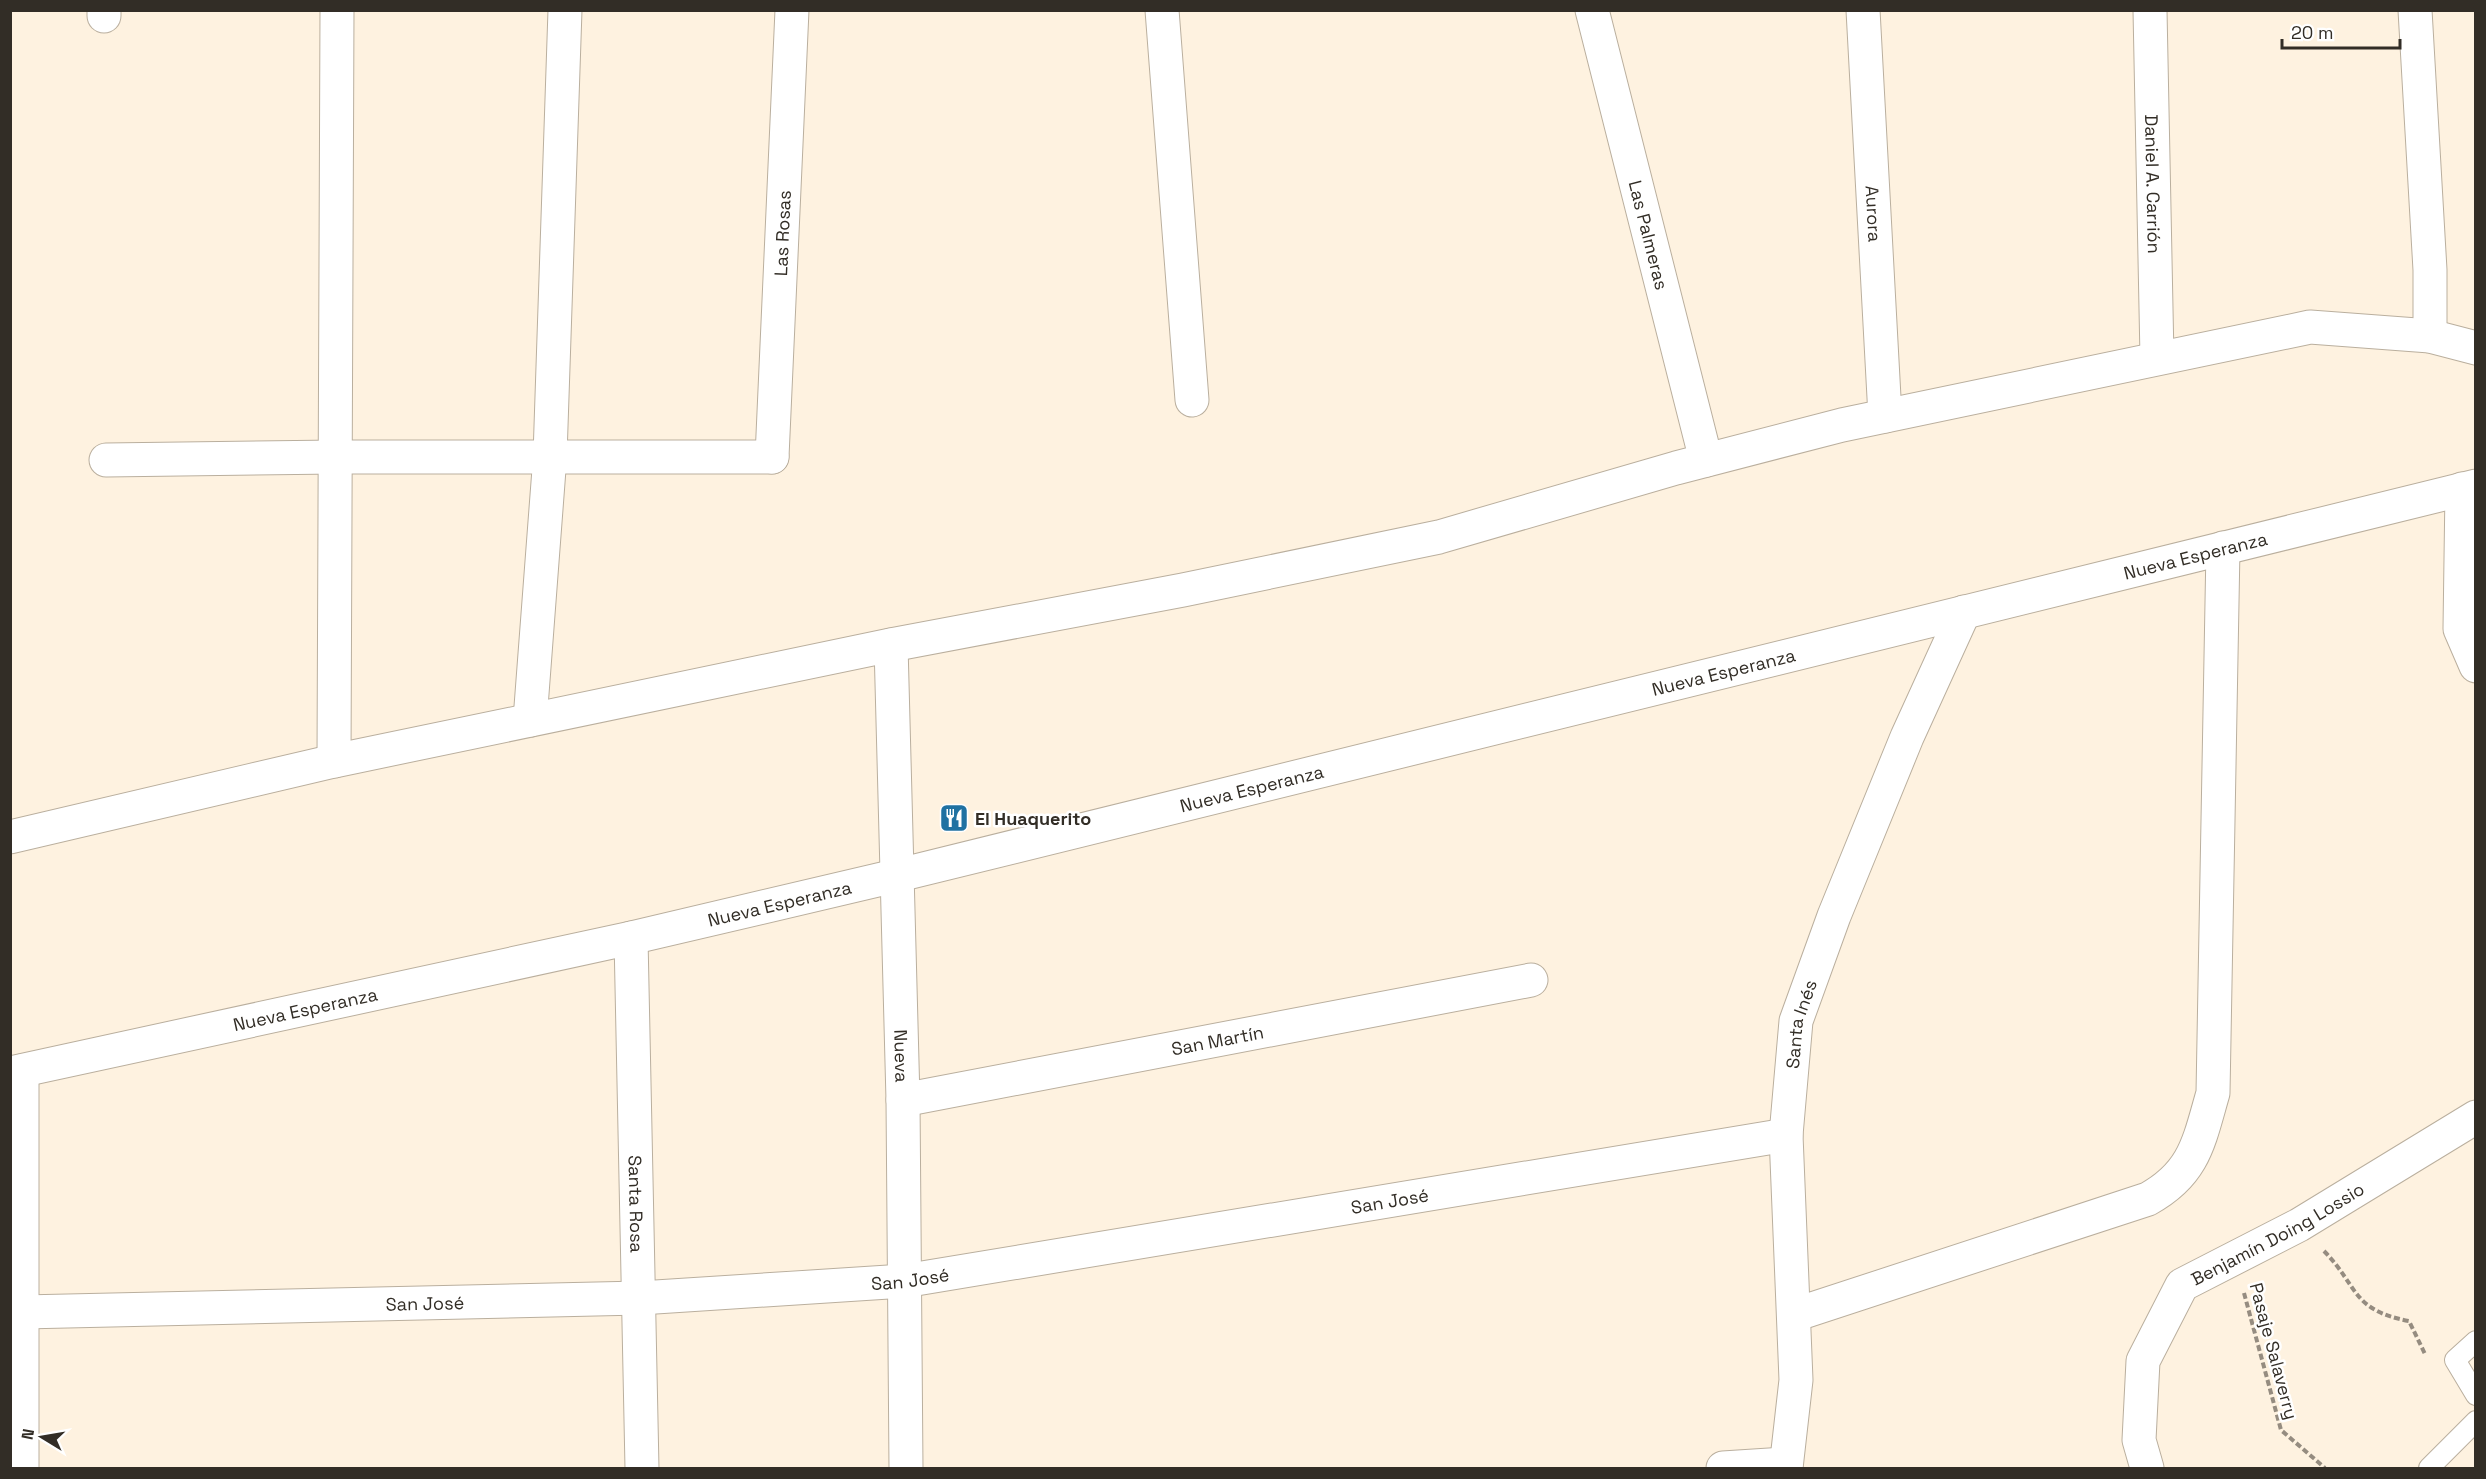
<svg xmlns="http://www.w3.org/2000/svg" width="2486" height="1479" font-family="'Space Grotesk',sans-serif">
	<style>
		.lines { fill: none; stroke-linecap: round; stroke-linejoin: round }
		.lane-casing { stroke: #baaf9e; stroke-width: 22 }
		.street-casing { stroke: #baaf9e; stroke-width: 35 }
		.secondary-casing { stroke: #baaf9e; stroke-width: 35 }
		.path { stroke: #958c80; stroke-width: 4; stroke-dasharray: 6 3; stroke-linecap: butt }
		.lane { stroke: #fff; stroke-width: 20 }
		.street { stroke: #fff; stroke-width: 33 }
		.secondary { stroke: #fff; stroke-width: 33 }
		.labels { text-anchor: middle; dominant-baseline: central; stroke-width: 5; stroke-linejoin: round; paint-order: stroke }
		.street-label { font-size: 18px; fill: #322d26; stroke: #fff }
		.poi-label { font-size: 18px; font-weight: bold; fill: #322d26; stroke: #fff; text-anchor: start }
	</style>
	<rect width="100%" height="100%" fill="#fef2e0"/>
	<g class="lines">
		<g class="lane-casing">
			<path id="lane" d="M2476,1341L2455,1360L2476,1395
				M2429,1468L2476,1421"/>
		</g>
		<g class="street-casing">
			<g id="street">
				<path d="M104,10V16"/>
				<path d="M1162,10L1192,400"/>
				<path id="s1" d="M1592,10L1706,460"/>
				<path id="s2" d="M1863,10L1885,416"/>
				<path id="s3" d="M2150,10L2157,358"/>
				<path d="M2415,10L2430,270V336"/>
				<path d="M106,460L337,457H772"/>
				<path d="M2462,489L2460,629L2476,666"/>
				<path d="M530,720L550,456L565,10"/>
				<path d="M334,761L337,10"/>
				<path d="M10,837L334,761L891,645L1183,590L1439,537L1676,468L1842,425L2310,327L2430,336L2476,348"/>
				<path id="s4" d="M631,938L642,1468"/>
				<path d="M22,1071V1468"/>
				<path id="s5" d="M10,1073L631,938L899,875L2476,486"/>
				<path id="s6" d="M903,1100L1531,980"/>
				<path id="s7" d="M23,1312L640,1298L904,1281L1786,1135"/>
				<path d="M1794,1315L2148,1199C2195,1173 2199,1141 2213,1093L2223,548"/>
				<path d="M1723,1468L1786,1464"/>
				<path id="s8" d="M1786,1468L1796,1380L1786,1135L1796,1021L1834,916L1907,737L1964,612"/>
				<path id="s9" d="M2147,1468L2139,1440L2143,1361L2182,1285L2299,1225L2476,1117"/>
			</g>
		</g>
		<g class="secondary-casing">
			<g id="secondary">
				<path id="s10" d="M772,457L792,10"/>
				<path id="s11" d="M891,645L903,1100L906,1468"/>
			</g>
		</g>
		<path class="path" d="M2324,1251C2359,1287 2351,1310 2409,1321L2425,1354
			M2244,1293L2281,1430L2325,1468"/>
		<use href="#lane" class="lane"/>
		<use href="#street" class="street"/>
		<use href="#secondary" class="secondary"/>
	</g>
	<defs>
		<g id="restaurant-square" transform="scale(1.5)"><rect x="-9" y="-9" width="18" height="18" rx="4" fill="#1f71a2" stroke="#fff"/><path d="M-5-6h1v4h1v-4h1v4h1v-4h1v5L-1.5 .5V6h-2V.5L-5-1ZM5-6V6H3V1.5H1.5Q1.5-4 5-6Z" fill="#fff"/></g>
	</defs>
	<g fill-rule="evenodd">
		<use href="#restaurant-square" x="954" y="818"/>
	</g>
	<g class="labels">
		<g class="street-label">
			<text stroke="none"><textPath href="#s3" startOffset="174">Daniel A. Carrión</textPath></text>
			<text stroke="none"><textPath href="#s2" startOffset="204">Aurora</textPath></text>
			<text stroke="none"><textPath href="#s10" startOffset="224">Las Rosas</textPath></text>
			<text stroke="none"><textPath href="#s1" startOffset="232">Las Palmeras</textPath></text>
			<text stroke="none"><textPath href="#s5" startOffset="2246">Nueva Esperanza</textPath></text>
			<text stroke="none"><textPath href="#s5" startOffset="1760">Nueva Esperanza</textPath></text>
			<text stroke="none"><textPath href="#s5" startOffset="1274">Nueva Esperanza</textPath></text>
			<text stroke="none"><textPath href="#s5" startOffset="788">Nueva Esperanza</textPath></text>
			<text stroke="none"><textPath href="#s5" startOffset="302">Nueva Esperanza</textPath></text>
			<text stroke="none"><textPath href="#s8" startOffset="446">Santa Inés</textPath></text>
			<text stroke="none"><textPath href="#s6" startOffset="320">San Martín</textPath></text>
			<text stroke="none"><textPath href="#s11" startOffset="411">Nueva</textPath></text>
			<text stroke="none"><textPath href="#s7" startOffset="1374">San José</textPath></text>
			<text stroke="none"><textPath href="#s4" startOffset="266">Santa Rosa</textPath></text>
			<text stroke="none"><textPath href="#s9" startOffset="302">Benjamín Doing Lossio</textPath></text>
			<text stroke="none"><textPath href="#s7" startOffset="888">San José</textPath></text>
			<text stroke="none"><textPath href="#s7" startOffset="402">San José</textPath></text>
			<text transform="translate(2274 1351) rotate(75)">Pasaje Salaverry</text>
		</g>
		<g class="poi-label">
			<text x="975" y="818">El Huaquerito</text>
		</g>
	</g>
	<rect width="2486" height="1479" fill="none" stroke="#322d26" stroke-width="24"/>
	<g transform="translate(42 1437) rotate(281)" stroke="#ffffff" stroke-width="4.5" paint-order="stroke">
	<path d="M0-4.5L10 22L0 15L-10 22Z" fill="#322d26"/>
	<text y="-9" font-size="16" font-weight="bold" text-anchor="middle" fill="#322d26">N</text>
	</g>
	<path d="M2282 39v9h118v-9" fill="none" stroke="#322d26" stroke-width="3"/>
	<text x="2291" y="39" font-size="18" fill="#322d26" stroke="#ffffff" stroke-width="4.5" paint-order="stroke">20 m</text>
</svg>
